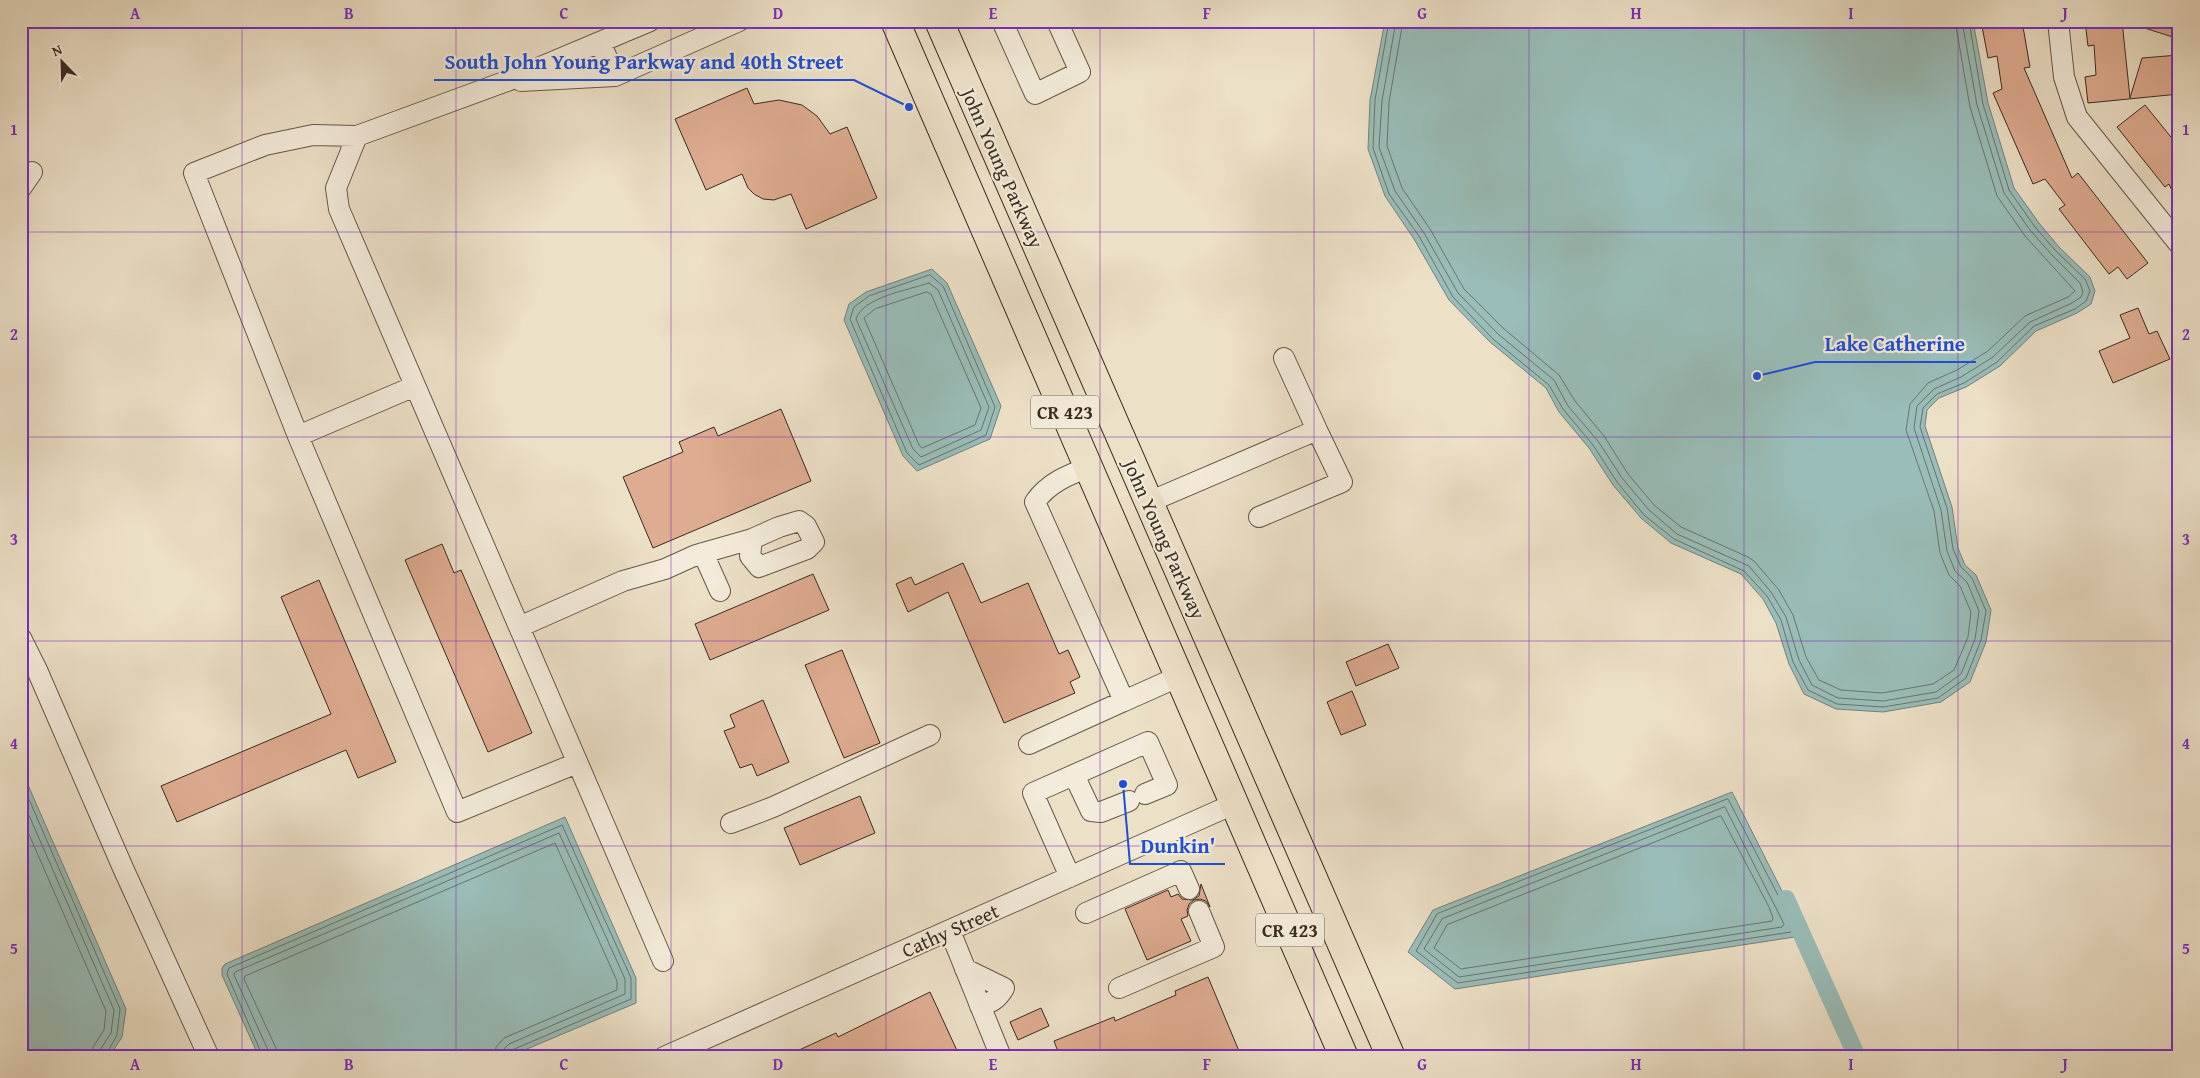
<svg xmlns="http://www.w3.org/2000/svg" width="2200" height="1078" font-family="'Gentium Book Plus',serif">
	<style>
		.water { fill: #99bdb8; stroke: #73837b }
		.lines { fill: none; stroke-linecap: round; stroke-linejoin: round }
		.shore { stroke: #6a746c; stroke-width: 1 }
		.canal { stroke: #99bdb8; stroke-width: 18 }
		.building { fill: #deac90; stroke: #3a2b1f }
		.minor-casing { stroke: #665849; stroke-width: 22 }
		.highway-casing { stroke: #3a2b1f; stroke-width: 30 }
		.minor { stroke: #f3ebdb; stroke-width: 20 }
		.highway { stroke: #ece0c7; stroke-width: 28 }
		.grid { fill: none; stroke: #7b2cbf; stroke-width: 1; stroke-opacity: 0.55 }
		.labels { text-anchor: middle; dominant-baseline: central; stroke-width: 4.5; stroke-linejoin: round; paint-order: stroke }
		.shield { fill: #f3ebdb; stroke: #726557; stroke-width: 1 }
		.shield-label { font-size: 19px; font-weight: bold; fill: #3a2b1f }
		.street-label { font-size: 20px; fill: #3a2b1f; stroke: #f3ebdb }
		.leader { fill: none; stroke: #1d4ed8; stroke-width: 2 }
		.callout-dot { fill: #1d4ed8; stroke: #f3ebdb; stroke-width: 2 }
		.callout-label { font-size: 21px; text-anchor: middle; font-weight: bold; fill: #1d4ed8; stroke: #f3ebdb; stroke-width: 4.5; stroke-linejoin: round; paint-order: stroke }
		.neatline { fill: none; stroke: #7b2cbf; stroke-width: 2 }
		.grid-label { font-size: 16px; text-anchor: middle; font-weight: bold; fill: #7b2cbf }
	</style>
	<rect width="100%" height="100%" fill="#ece0c7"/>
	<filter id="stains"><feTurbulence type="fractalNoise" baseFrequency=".004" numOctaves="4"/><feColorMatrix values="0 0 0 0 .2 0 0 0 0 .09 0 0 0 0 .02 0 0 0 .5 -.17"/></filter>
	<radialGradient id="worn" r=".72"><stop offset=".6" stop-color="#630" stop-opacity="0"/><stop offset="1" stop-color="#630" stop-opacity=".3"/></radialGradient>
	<path class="water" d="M1385,21H1973L1988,103L2014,188L2039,223L2059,247L2090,277L2095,291L2091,304L2077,313L2036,331L2000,366L1966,387L1939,398L1927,410L1925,426L1952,507L1958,548L1965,565L1976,575L1991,610L1986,642L1970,682L1941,702L1883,712L1836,709L1804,694L1789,664L1776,623L1763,599L1741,574L1671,543L1641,518L1613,485L1589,448L1559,412L1546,388L1490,342L1449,300L1414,239L1385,196L1368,149L1370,100Z
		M932,269L947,283L1001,406L990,439L917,471L903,456L844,320L849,304L866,292Z
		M21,769L126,1009L122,1037L109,1057H21Z
		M1732,792L1786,899L1801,936L1455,989L1408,952L1433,910Z
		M565,817L636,978V1003L508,1057H259L222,975V968L225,964Z"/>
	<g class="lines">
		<path class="shore" d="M1389,21L1375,100L1373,148L1389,194L1419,236L1453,297L1493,339L1549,385L1563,409L1593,445L1617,482L1644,515L1674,539L1744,571L1767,596L1781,620L1793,662L1808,690L1837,704L1883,707L1938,698L1966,678L1981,640L1986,611L1972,578L1961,567L1953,549L1947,508L1920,427L1923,408L1937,394L1964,383L1997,362L2034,326L2075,309L2086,301L2090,291L2085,279L2055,250L2035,227L2009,190L1983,104L1969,21
			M1396,21L1382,101L1379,147L1395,191L1424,233L1458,293L1498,334L1554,380L1568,406L1598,441L1622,478L1649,510L1677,534L1749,566L1771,592L1786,617L1799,660L1812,685L1838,698L1883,701L1936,692L1961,674L1975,639L1979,611L1967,582L1955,571L1947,551L1941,510L1914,428L1917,406L1934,389L1961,377L1993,357L2030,322L2072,303L2081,297L2083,292L2080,283L2051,254L2030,230L2004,193L1977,105L1962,21
			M1403,21L1389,102L1387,146L1402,188L1430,229L1464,289L1503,328L1559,375L1575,401L1604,436L1628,474L1654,505L1681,527L1748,557L1754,561L1779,590L1793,615L1806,657L1819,680L1841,690L1882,693L1933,684L1954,670L1968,637L1971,612L1960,586L1949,575L1940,553L1934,511L1906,430L1910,404L1928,383L1957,370L1988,351L2025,316L2068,297L2075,291L2025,236L1997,196L1970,107L1955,21
			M930,275L943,286L995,407L986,435L919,465L907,453L850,319L854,307L869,296Z
			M929,283L938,290L989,407L981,430L921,457L913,449L856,319C863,297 909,290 929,283Z
			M927,292L931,294L981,408L975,425L922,448L919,445L864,318L875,309Z
			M21,781L120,1009L117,1035L105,1057
			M21,797L114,1010L111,1033L100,1050L99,1057
			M1728,799L1781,901L1793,929L1791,932L1458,983L1416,951L1437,914Z
			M1725,807L1784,924L1782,927L1459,977L1424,949L1442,919Z
			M21,816L106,1011L104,1030L93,1047L91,1057
			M1721,816L1769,907L1773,918L1772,921L1461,969L1434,948L1447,925Z
			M263,1057L227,974L229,968L562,825L631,978V999L512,1050L508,1057
			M270,1057L268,1050L234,975L235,972L559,833L625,979V994L509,1044L504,1049L502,1057
			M277,1057L276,1048L244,979L245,976L555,843L617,981V990L504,1038L496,1047L495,1057"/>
		<path class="canal" d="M1786,899L1857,1057"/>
	</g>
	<path class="building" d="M1981,21H2022L2030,67L2024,68L2072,178L2078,173L2148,263L2127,279L2118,267L2109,274L2059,209L2065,205L2045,179L2033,184L1993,93L2002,89L1997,56L1988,58Z
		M2085,21H2122L2130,98L2142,58L2179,55V94L2088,103L2085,77L2096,75L2094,45L2088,46Z
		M2132,21H2179V39L2132,24Z
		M747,88L754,104L779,100L802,105L817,116L830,134L847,127L877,198L806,229L791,194L774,200L763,199L754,194L748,188L742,174L706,190L675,119Z
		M2145,105L2179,147V206L2169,184L2165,187L2117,127Z
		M2138,308L2149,334L2157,331L2170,359L2113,383L2099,351L2130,338L2120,315Z
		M781,409L811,481L653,548L623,477L683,452L679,442L714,427L718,436Z
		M442,544L454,573L461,570L532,733L488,752L405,560Z
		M963,563L981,603L1028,583L1059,654L1068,650L1080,677L1070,682L1075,693L1004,723L948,592L908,612L896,584L911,577L915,585Z
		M813,574L829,610L710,660L695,624Z
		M319,580L396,762L358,778L346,750L177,822L161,786L331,714L281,597Z
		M1388,644L1399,668L1356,686L1346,662Z
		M842,650L880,743L844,758L805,665Z
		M1352,691L1366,725L1341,735L1327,702Z
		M763,700L789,762L757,776L752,764L740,768L724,731L735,727L730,715Z
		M860,796L875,833L800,865L784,828Z
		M1201,884L1210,907L1206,901L1200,899L1194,900L1189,904L1187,910L1188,916L1181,919L1191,941L1147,960L1125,909L1168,890L1171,897L1178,894L1182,899L1193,900L1199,896Z
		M1208,977L1239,1051L1226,1057H1060L1054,1041L1114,1017L1115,1021L1176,995L1175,991Z
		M930,992L960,1057H784L836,1033L838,1037Z
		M1041,1008L1049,1026L1018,1040L1010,1022Z"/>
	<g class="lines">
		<g class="minor-casing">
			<path id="minor" d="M650,21L507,81L357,136L336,188L339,209L663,961
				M1002,21L1035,94L1080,72L1057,21
				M2058,21L2064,77L2077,117L2179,244
				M600,42L615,76
				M521,81L615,76L739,21
				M21,188L32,172
				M415,386L298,436L457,812L577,763
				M298,436L194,173L265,145L313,135L357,136
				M1089,467C1068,475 1048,483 1035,502L1124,701L1180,676
				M1149,502L1317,430L1284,358
				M1259,517L1342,482L1317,430
				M703,553L720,591
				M519,627L623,581L665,569L696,555L752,539L779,527L799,521L806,526L814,542L807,549L759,567L750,556L752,539
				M21,638L37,670L123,868L209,1057
				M1029,744L1124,701
				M1074,775L1091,811L1101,812L1129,801
				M731,823L773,807L930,735
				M1070,877L1033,793L1148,742L1167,785L1145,794
				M1086,913L1181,871L1189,889
				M950,931L1001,1057
				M965,969L1004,988C998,999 992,1002 980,1006
				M1119,988L1214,947L1199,911
				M664,1057L1236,803"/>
		</g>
		<g class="highway-casing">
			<path id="highway" d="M895,21L1344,1057
				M939,21L1391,1057"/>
		</g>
		<use href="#minor" class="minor"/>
		<use href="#highway" class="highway"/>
	</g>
	<path class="grid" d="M242,21V1057M456,21V1057M671,21V1057M886,21V1057M1100,21V1057M1314,21V1057M1529,21V1057M1744,21V1057M1958,21V1057M21,232H2179M21,437H2179M21,641H2179M21,846H2179"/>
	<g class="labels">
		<g class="shield">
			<rect x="1031" y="395.5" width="68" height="33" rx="4"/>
			<rect x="1256" y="913.5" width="68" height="33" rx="4"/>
		</g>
		<g class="shield-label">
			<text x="1065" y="412">CR 423</text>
			<text x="1290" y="930">CR 423</text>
		</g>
		<g class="street-label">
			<text transform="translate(1003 168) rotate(66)">John Young Parkway</text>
			<text transform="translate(1165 539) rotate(66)">John Young Parkway</text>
			<text transform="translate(950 930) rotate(-24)">Cathy Street</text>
		</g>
	</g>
	<path class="leader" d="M909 107L854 80H434M1757 376L1815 362H1976M1123 784L1130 864H1225"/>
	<g class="callout-dot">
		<circle cx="909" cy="107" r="5"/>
		<circle cx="1757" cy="376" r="5"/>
		<circle cx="1123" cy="784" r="5"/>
	</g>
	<g class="callout-label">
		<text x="644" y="69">South John Young Parkway and 40th Street</text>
		<text x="1895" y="351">Lake Catherine</text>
		<text x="1178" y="853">Dunkin'</text>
	</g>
	<rect width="2200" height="1078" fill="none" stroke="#ece0c7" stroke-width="55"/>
	<g transform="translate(62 62) rotate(337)" stroke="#f3ebdb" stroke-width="4" paint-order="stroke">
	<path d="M0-4L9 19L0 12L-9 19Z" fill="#3a2b1f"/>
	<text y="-8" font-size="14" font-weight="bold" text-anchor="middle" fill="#3a2b1f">N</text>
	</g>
	<rect x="28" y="28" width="2144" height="1022" class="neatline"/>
	<g class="grid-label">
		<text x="135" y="19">A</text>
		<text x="349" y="19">B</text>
		<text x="564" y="19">C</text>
		<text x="778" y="19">D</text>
		<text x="993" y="19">E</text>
		<text x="1207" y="19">F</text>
		<text x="1422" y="19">G</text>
		<text x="1636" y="19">H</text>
		<text x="1851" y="19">I</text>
		<text x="2065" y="19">J</text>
		<text x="14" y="135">1</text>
		<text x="2186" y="135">1</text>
		<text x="14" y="340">2</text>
		<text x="2186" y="340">2</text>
		<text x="14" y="545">3</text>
		<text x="2186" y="545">3</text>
		<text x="14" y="749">4</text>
		<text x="2186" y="749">4</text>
		<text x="14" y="954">5</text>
		<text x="2186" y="954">5</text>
		<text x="135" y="1070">A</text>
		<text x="349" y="1070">B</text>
		<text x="564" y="1070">C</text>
		<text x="778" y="1070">D</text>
		<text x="993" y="1070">E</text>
		<text x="1207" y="1070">F</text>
		<text x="1422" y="1070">G</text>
		<text x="1636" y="1070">H</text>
		<text x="1851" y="1070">I</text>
		<text x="2065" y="1070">J</text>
	</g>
	<rect width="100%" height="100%" filter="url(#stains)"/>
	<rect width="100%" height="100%" fill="url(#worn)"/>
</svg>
